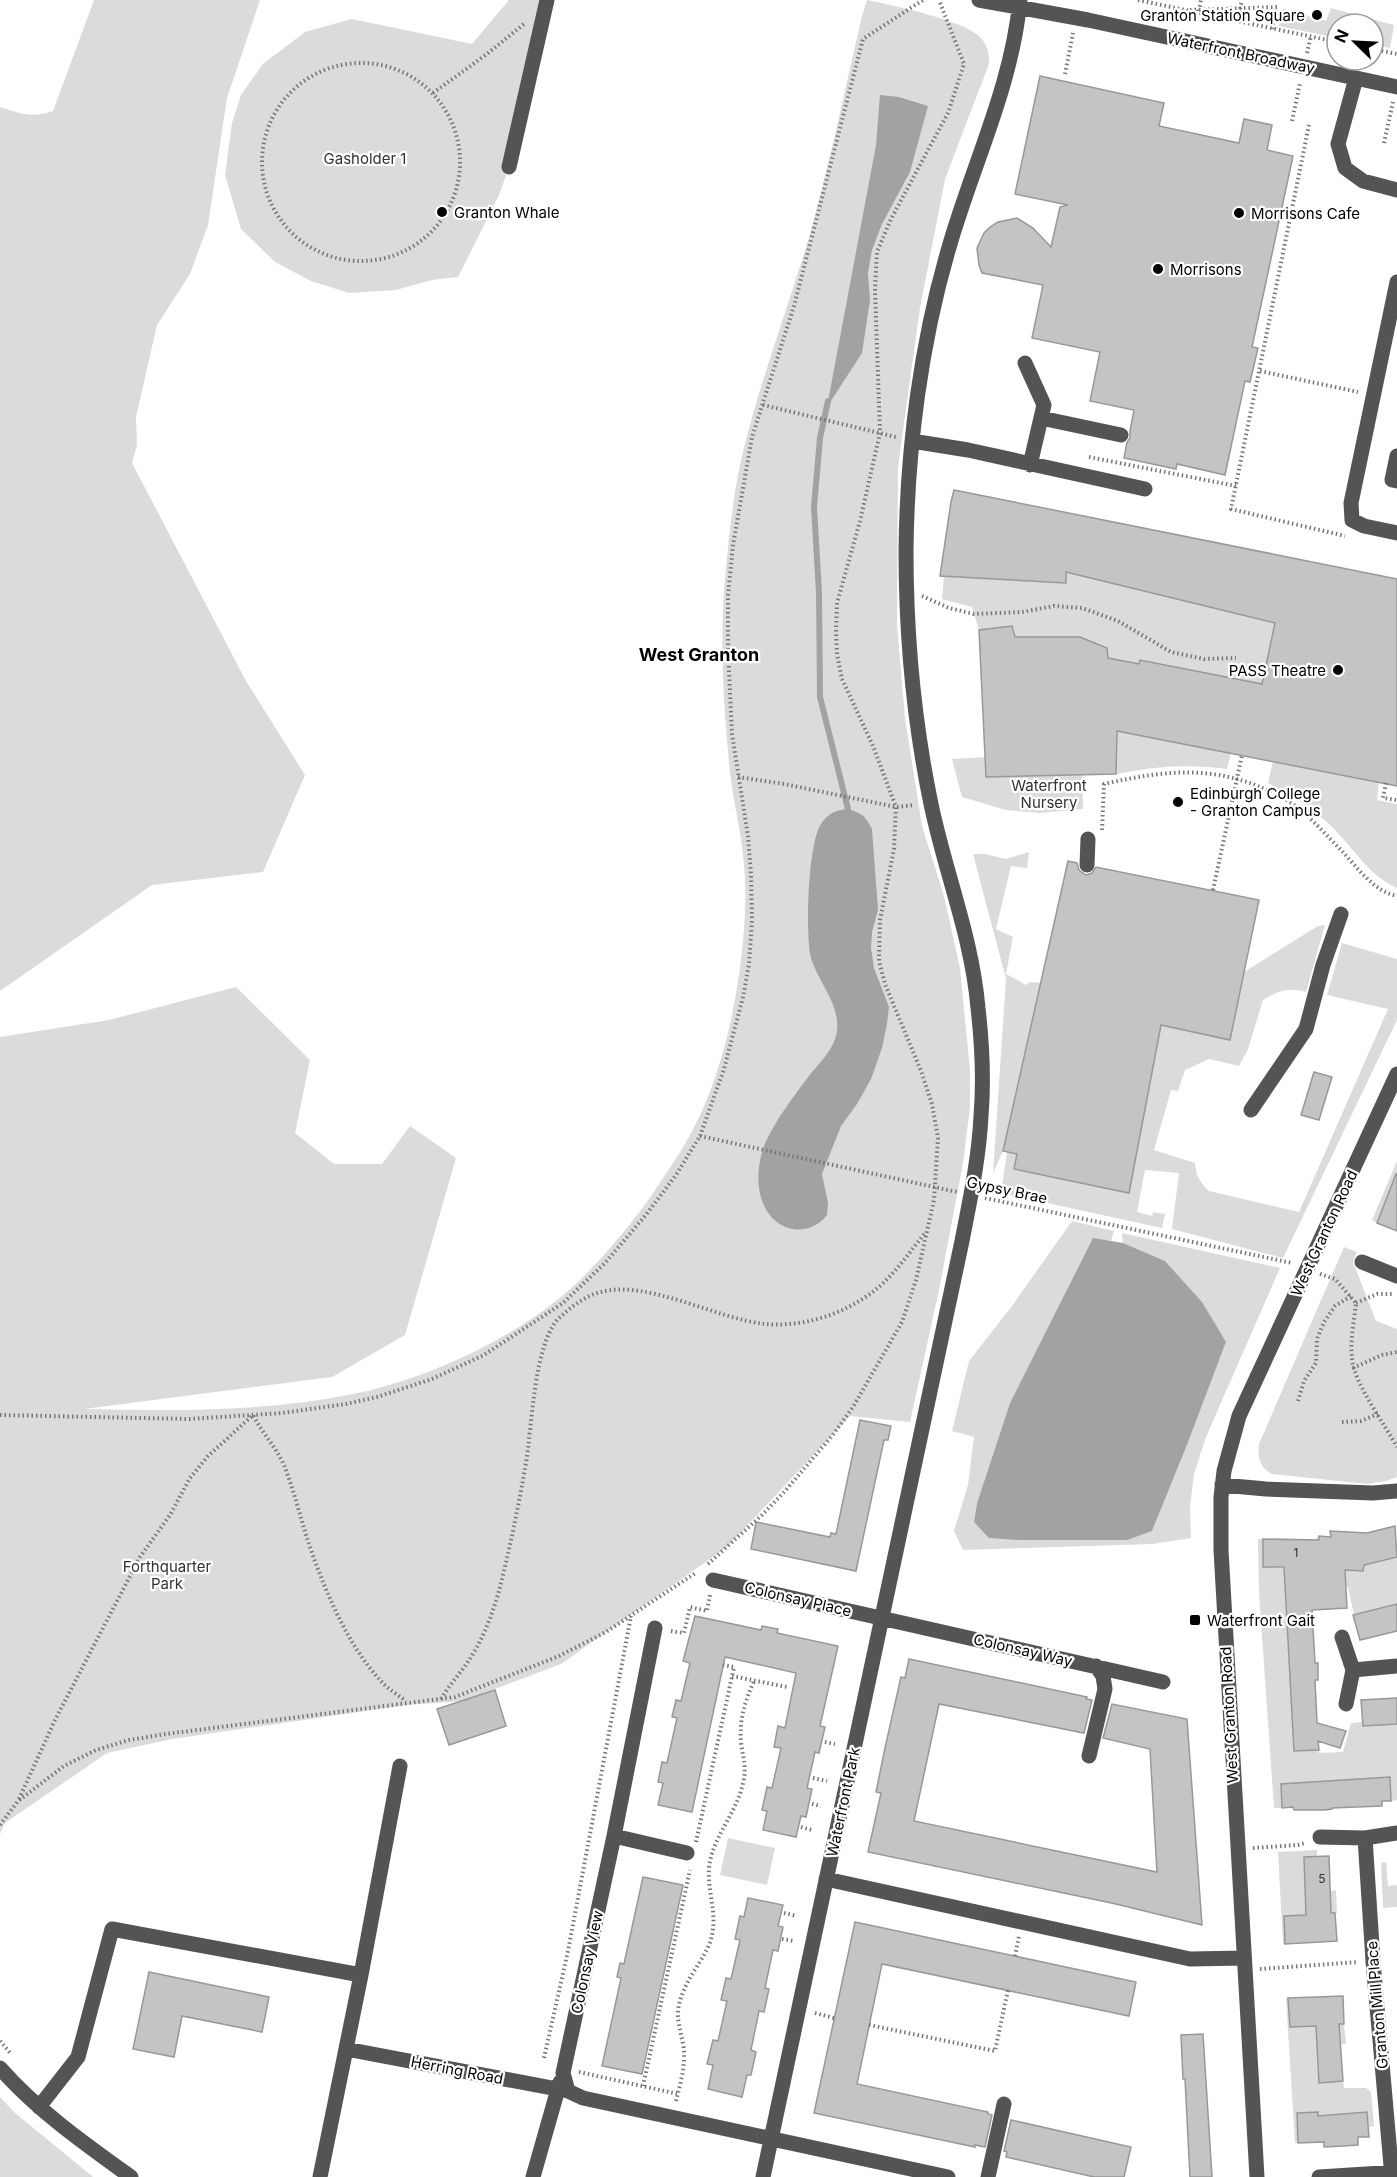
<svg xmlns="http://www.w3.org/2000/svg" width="1397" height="2177" font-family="Inter,sans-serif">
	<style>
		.green { fill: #dbdbdb }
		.water { fill: #a2a2a2 }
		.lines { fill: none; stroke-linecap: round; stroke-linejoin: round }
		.stream { stroke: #a2a2a2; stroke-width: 6 }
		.building { fill: #c4c4c4; stroke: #989898; stroke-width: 1.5 }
		.path { stroke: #767676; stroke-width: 4; stroke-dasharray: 1.5 3; stroke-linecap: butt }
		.minor { stroke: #545454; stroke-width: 15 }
		.poi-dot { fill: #000; stroke: #fff; stroke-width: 2 }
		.labels { text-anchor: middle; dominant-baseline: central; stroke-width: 4.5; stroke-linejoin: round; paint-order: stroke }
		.number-label { font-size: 12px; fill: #313131 }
		.poi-label { font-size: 15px; fill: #000; stroke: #fff; text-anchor: start }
		.street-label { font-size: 15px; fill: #000; stroke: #fff }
		.park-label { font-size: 15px; fill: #323232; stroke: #fff }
		.quarter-label { font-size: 18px; font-weight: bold; fill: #000; stroke: #fff }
	</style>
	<rect width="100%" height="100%" fill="#fff"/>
	<path class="green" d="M94,0H260L227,98L208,225L190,274L157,325L136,417L137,445L132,463L246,681L305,775L263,872L152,885L0,991V107C21,114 31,118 53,111Z
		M509,0H547L509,167L499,195L458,277L432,280L396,290L349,293L311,281L275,262L241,229L225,175L232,123L241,95L263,64L305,32L352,19L472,44Z
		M867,0C891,5 967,21 981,38C988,46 989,54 989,64L945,179L920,308L898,467L897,624L905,718L922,826L944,896L960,968L970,1070V1107L963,1163L939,1290L910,1422L850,1416L727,1547L561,1664L463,1701L407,1705L172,1739L107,1753L5,1823L0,1834V1037L109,1020L236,987L310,1060L295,1133L334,1164H382L410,1126L456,1158L405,1335L332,1377L84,1409C174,1411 265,1412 353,1394C429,1379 520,1336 577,1283C610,1251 640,1214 665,1175C679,1155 692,1133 702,1111C727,1054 739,991 744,930C746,905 746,880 743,855C740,827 733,800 730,772C723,704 719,636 726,568C730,528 734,487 744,448C762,375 789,305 810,234C830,162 845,89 862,16Z
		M1331,8L1394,25L1390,48L1373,45V24H1337V38L1279,26L1283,9L1326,21Z
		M1066,572L1275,623L1262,684L1141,660L1133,694L1108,658L1107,648L1080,637H1015L1012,626L979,630L972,607L942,599L944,576L1065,583Z
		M1117,731L1231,753L1227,769C1190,764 1153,766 1116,774Z
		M985,757L986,777L1082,775L1083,809L1040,813L1006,810L962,797L952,759Z
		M1273,761L1379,782L1377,800L1397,804V888C1370,876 1356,852 1336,831C1317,811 1292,796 1268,783Z
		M1029,852L1027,868L1011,866L996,929L1013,937L1006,974L1026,985L1030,982L1041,983L1003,1151L993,1173L1006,979L973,854H985L1006,859Z
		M1325,925L1306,992C1289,988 1278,990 1263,1000L1248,1049L1239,1066L1209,1059L1185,1070L1178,1091L1171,1090L1154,1150L1195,1163C1196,1175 1199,1182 1209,1191L1299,1212L1388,1009L1327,995L1342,943L1397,959V1020L1283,1258L1172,1229L1179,1173L1145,1170L1137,1212L1152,1216L1153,1212L1165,1214L1162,1228L1001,1193L1007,1152L1017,1154L1015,1170L1129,1192L1161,1025L1230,1039L1244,972L1318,926Z
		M1397,1161V1175L1377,1223L1372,1220Z
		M1072,1221L1114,1231L1111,1241L1093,1239L1010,1403L977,1503L974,1522L1152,1531L1187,1445L1226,1342L1166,1262L1123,1243L1122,1233L1280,1268L1206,1437L1194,1474L1190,1507L1191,1538L1153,1544L963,1550L954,1531L968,1485L974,1437L952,1431L969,1361L1012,1306Z
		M1344,1247L1357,1252L1353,1262L1376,1321L1397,1329V1477L1386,1481L1367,1484L1272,1474C1260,1468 1257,1457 1259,1444Z
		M1319,1536L1318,1569L1357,1563L1356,1571H1362L1364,1538L1373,1562L1397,1557V1604L1354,1615L1348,1587L1312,1589L1285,1595L1288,1647L1314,1646L1291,1691L1316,1689V1695L1291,1697L1294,1751L1319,1750V1753L1343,1752L1351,1723L1362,1722L1363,1726L1397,1724V1800L1391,1801L1390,1777L1281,1784L1282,1808H1274L1259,1593L1258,1539H1263V1567L1303,1568L1312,1586L1313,1540H1316L1317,1537Z
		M728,1838L775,1848L767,1885L720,1875Z
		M1317,1850V1857L1304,1858L1305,1888L1330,1887L1331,1891L1336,1890L1337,1913L1284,1916L1285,1944H1283L1278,1852Z
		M1386,1862L1388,1886L1397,1885V1907L1383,1908L1381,1863Z
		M1286,1998H1288L1290,2027L1344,2024L1346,2044H1341V2048L1317,2050L1319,2083L1343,2081L1344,2088H1366L1371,2092L1374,2126L1369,2127L1367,2112L1318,2117V2113L1298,2143H1295Z
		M0,2097L14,2112L93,2177H0Z"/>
	<path class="water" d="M880,95L899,97L928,106L910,172L882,224L872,250L868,273L870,300L862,353L827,407L876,145Z
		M848,809C861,813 866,816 872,829L878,910L872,932L871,948L874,968L889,1007L887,1024L882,1048L871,1079L857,1104L841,1126L822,1174L828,1203L827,1215C808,1239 774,1232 763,1203C755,1185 758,1159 766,1141C777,1118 794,1096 809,1076C820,1062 835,1049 837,1030C840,1004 818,982 811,958C805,934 808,843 821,824C828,813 836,810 848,809Z
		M1093,1238L1123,1243L1165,1261L1202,1302L1226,1342L1187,1445L1152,1531L1127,1540H1019L989,1538L974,1522L977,1503L1010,1403Z"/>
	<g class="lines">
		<path class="stream" d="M828,401L820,438L814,507L819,593L820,697L848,809"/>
	</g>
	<path class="building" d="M1040,76L1164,103L1159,126L1239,143L1244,119L1272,125L1267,150L1293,156L1252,347L1258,348L1250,382L1245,381L1225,475L1177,464L1176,469L1124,458L1127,442L1130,438V431L1134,410L1090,401L1100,352L1032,338L1043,285L982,273L979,265L977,248L984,233L990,227L998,222L1017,218L1033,228L1051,247L1060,207L1068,205L1015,194Z
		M954,490L1397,579V786L1117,731L1116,774L986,777L979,630L1012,626L1015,637H1080L1107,648L1108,658L1139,664L1140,660L1262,684L1275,623L1066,572V583L940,576L951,502Z
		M1068,861L1077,863L1079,870L1086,875L1092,873L1096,867L1259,900L1230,1040L1161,1025L1129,1193L1014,1169L1017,1154L1003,1151Z
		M1314,1072L1332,1077L1319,1120L1301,1115Z
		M1396,1174H1397V1231L1377,1223Z
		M860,1420L891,1426L888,1440H884L856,1571L751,1549L756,1522L830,1537L831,1533L836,1534Z
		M1395,1526L1397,1557L1364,1565L1363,1571L1345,1570L1347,1608L1312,1610L1315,1663H1318V1680H1315L1317,1723L1346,1731L1340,1748L1318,1741L1319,1750L1294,1751L1284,1567H1263V1539L1319,1540V1536L1331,1537L1330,1531L1367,1533Z
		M1397,1604V1631L1360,1640L1353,1615Z
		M695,1616L761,1630L762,1626L778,1629L777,1633L838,1646L820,1726L825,1727L819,1753L815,1752L807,1788L812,1789L806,1817L801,1816L796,1837L763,1830L767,1811L762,1810L767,1787L772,1788L781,1748L774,1747L778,1726L785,1728L796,1673L725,1657L692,1812L658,1805L663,1783L658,1782L662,1762L667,1763L677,1718L672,1717L676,1700L681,1701L690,1663L683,1661Z
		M909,1659L1087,1697L1086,1699L1092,1700L1084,1733L939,1704L914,1821L1157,1872L1150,1749L1103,1738L1112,1704L1187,1719L1202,1925L1116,1904L868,1852L881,1793L876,1792L885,1748L901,1677L905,1678Z
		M495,1690L506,1726L449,1745L437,1709Z
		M1397,1698V1724L1363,1726L1361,1700Z
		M1390,1777L1391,1801H1382V1806L1332,1808V1809L1325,1810H1294L1293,1807L1282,1808L1281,1784Z
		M1329,1856L1331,1913H1335L1337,1941L1285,1944L1284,1916L1306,1915L1304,1857Z
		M643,1877L683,1885L642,2074L602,2066L621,1978L617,1977L620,1963L624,1964Z
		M748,1898L783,1905L778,1926L783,1927L778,1951L773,1950L765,1988L769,1989L764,2012L759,2011L751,2050L756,2052L751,2075H747L742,2097L708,2089L713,2065L707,2064L713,2040L718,2041L727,2001L721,2000L726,1978L731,1979L740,1940L735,1939L740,1916L744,1917Z
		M855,1922L1136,1982L1129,2016L882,1964L857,2084L988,2112V2114L992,2115L985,2147L975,2145V2147L814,2113Z
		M149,1972L269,1997L262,2032L182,2016L174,2057L133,2049Z
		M1343,1996L1344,2024H1339L1343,2081L1319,2083L1316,2026L1290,2027L1288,1998Z
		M1203,2034L1212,2177H1190L1185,2079H1183L1181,2035Z
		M1318,2112V2116L1367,2112L1369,2137H1358V2145L1343,2146L1324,2147V2142L1298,2143L1297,2113Z
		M1011,2120L1131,2147L1124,2177H1094L1006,2157L1007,2152L1004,2151Z"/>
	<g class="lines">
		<path class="path" d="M1138,0L1337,42
			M1190,10L1277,7L1272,29
			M1199,11L1201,0
			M1237,22L1242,0
			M1373,49L1397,54
			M1307,53L1311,36
			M262 162a99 99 0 1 1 198 0a99 99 0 1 1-198 0Z
			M1065,74L1073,33
			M433,93L487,54L524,24
			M1292,121L1300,83
			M1309,125L1231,509L1345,536
			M1384,143L1393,102
			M1260,371L1358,392
			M763,405L896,437
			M1089,457L1236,486
			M922,596L949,608L974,614L1022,612L1054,606L1082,608L1118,621L1171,652L1204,659L1236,658
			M738,777L784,784L896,807L915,805
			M1386,783L1383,798L1397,800
			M1102,830L1104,784C1170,769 1221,764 1283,798C1305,810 1323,832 1341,850C1357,867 1373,891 1397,896
			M1213,890L1242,755
			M700,1136L957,1192
			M985,1198L1292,1263
			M1320,1274L1335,1279L1356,1303C1354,1321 1350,1341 1352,1359C1354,1383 1385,1425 1397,1447
			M1356,1303L1377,1294H1393
			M1353,1368L1382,1355L1397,1352
			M1298,1401L1304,1381L1316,1363L1317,1339L1324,1322L1335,1306L1351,1296
			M0,1415L189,1419L282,1413L346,1404L377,1397L432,1379L484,1355L563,1303L605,1263L645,1216L676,1175L700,1136L724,1069L743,997L749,964L752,921L751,874L748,836L732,734L728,650V596L733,545L752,437L794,306L863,39L923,0
			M1342,1422L1361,1421L1378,1414
			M708,1564L762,1515L785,1491L832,1436L853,1407L902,1322L916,1280L934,1200L938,1138L932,1104L921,1071L885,984L879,961L880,920L894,849L896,807L873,746L842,679L837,654L836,632L837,603L860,521L880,433L875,289L877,252L891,219L948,113L964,64L939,0
			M671,1631L684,1633L690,1607L707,1611L710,1595
			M732,1676L787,1687
			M441,1699C448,1687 457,1677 465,1666C482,1643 494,1611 501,1583C511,1543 519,1503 526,1463C532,1427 534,1343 559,1318C571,1307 585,1296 601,1292C646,1279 717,1319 765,1324C799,1327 835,1317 864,1298C891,1281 906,1256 926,1232
			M825,1742L835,1744
			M813,1778L827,1781
			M19,1799L55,1720L140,1557L170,1515L190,1478L208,1456L253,1415C262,1433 276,1447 284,1465C293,1488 299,1512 306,1535C322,1584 346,1644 381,1681C388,1689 398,1695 406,1701
			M812,1804L821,1806
			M0,1825L18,1801L64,1766L96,1750L129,1740L166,1734L455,1697L559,1656L606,1632L697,1572
			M801,1827L812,1830
			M696,1842L734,1667L723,1665
			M1253,1848L1298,1845L1305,1843
			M784,1913L797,1916
			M782,1939L794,1941
			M1015,1956L1019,1936
			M1260,1969L1358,1962
			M815,2013L834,2018
			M869,2025L995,2051L1008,1990
			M0,2041L11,2054
			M544,2058L568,1951L631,1616
			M579,2072L678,2094
			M643,2086L690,1870
			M676,2101C680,2085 685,2068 684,2051C683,2038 677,2024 678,2011C681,1985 699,1967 709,1945C720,1918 707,1894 709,1868C712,1837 737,1813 743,1783C747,1769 743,1757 741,1743C739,1720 745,1701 754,1681"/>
		<path class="minor" d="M979,0L1088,20L1397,87
			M1356,78L1338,144L1345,168L1363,181L1397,190
			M509,167L547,0
			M1397,282L1351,503L1352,520L1364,526L1397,533
			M1025,363L1044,405L1030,465
			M1041,418L1121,435
			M912,441L968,450L1145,489
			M1397,456L1392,480L1397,481
			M1087,865L1088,839
			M1251,1110L1306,1029L1323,965L1341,914
			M1362,1262L1397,1276
			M1222,1485L1266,1489L1373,1493L1397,1491
			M713,1580L1163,1682
			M655,1628L614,1836L563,2073L568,2091L583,2098L948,2177
			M1342,1637L1353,1670L1346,1704
			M1353,1670L1397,1666
			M1089,1756L1105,1689L1103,1676L1096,1666
			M614,1836L687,1853
			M1320,1837L1365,1838L1397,1833
			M1365,1838L1373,1961L1392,2177
			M826,1879L1190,1959L1244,1958
			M361,1975L400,1766
			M346,2049L568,2091
			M0,2068C38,2111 85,2144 131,2177
			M39,2107L78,2057L112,1929L361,1975L320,2177
			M533,2177L560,2082
			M763,2177L962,1241C970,1200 979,1158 981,1116C984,1080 982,1043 978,1008C972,937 945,872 931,804C914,722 906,635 906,551C907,449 921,341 950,244C974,162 1012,85 1020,0
			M988,2177L1004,2104
			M1257,2177L1221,1550V1497L1224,1471L1239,1416L1397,1074
			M1319,2177L1397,2172"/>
	</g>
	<g class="poi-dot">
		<circle cx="1317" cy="15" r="6"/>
		<circle cx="442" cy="212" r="6"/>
		<circle cx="1239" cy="213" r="6"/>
		<circle cx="1158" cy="269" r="6"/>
		<circle cx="1338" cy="670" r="6"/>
		<circle cx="1178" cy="802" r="6"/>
		<rect x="1189" y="1614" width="12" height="12" rx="3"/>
	</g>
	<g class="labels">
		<g class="number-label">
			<text x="1296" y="1552">1</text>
			<text x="1322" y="1878">5</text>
		</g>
		<g class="poi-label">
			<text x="1305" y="15" text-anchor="end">Granton Station Square</text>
			<text x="454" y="212">Granton Whale</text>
			<text x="1251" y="213">Morrisons Cafe</text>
			<text x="1170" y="269">Morrisons</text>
			<text x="1326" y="670" text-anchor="end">PASS Theatre</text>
			<text x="1190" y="793">Edinburgh College<tspan x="1190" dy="17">- Granton Campus</tspan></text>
			<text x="1207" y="1620">Waterfront Gait</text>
		</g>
		<g class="street-label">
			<text transform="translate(1241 53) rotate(12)">Waterfront Broadway</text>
			<text transform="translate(1007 1190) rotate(12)">Gypsy Brae</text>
			<text transform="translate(1324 1233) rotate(-65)">West Granton Road</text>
			<text transform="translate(798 1599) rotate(13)">Colonsay Place</text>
			<text transform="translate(1023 1650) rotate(13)">Colonsay Way</text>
			<text transform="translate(1229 1715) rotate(-93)">West Granton Road</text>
			<text transform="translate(843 1802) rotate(-78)">Waterfront Park</text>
			<text transform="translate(587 1962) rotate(-78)">Colonsay View</text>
			<text transform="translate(1377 2005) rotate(-95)">Granton Mill Place</text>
			<text transform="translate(457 2070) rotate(11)">Herring Road</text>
		</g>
		<g class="park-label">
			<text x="365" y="158">Gasholder 1</text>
			<text x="1049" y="785">Waterfront<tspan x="1049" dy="17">Nursery</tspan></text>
			<text x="167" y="1566">Forthquarter<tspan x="167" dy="17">Park</tspan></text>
		</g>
		<g class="quarter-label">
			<text x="699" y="654">West Granton</text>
		</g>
	</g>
	<g transform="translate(1355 42) rotate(294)"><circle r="28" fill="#ffffff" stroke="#999999" stroke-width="1.5"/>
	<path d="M0-4.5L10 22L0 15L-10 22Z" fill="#000000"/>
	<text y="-9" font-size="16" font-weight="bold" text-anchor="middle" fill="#000000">N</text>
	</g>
</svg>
